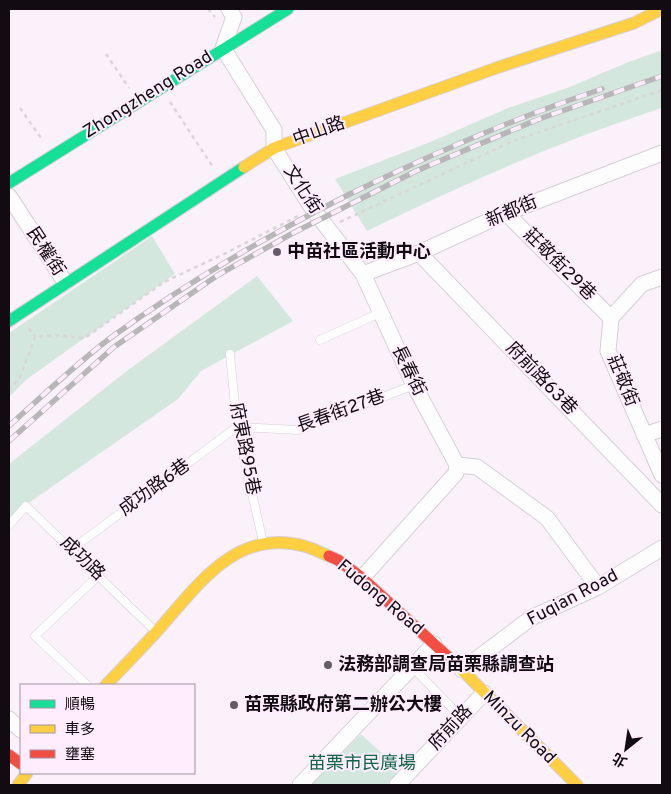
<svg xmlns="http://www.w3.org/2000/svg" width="671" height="794" font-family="Overpass,'Noto Sans TC',sans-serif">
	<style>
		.green { fill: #d4e7de }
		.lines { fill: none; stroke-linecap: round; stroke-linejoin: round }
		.lane-casing { stroke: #d6cfd6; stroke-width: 9 }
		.street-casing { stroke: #d6cfd6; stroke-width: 17 }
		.fast-casing { stroke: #d6cfd6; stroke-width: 13 }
		.slow-casing { stroke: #d6cfd6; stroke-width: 13 }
		.jam-casing { stroke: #d6cfd6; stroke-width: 13 }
		.path { stroke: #d8d6d8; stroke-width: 2.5; stroke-dasharray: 4 4; stroke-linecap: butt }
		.lane { stroke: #fefdfe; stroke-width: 8 }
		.street { stroke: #fefdfe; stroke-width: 15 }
		.fast { stroke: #16e098; stroke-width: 11 }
		.slow { stroke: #ffcf43; stroke-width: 11 }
		.jam { stroke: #f24e42; stroke-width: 11 }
		.rail-casing { stroke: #b8b6b8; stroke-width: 5.5 }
		.rail { stroke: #ffedfe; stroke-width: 4; stroke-dasharray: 11; stroke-linecap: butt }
		.poi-dot { fill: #645c63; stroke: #ffedfe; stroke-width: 2 }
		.labels { text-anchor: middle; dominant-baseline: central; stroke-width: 4; stroke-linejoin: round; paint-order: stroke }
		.street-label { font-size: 18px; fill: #120c12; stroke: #ffedfe }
		.poi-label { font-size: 18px; font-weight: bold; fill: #120c12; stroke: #ffedfe; text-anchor: start }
		.park-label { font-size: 18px; fill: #0c6747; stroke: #ffedfe }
	</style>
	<rect width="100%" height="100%" fill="#fbf1fa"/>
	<path class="green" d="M662,50V108C560,141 463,184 367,231L335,179L428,143L508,108L567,88L626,63Z
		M152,236L175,274L27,379L9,397V333Z
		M257,276L293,321L201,371L178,399L30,502L9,526V464L128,370Z
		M361,734L400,770L387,785H310Z"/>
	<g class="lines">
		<g class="lane-casing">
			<path id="lane" d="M320,340L380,313
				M230,354L237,427L263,542
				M237,427L298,430L414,385
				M9,525L26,506L155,631
				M72,549L237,427
				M412,667L461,717
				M87,685L35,636L99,575"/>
		</g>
		<g class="street-casing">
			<path id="street" d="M229,9L234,17L223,48L274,130V148L312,208L363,274L414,385L457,465L456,473L362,578
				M9,196L65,282
				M506,213L611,318
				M419,253L662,505
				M363,274L419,253L506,213L662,153
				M662,277L642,284L611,318L608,351L662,475
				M644,435L662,429
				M457,465L477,467L547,518L598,587
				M462,670L531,618L598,587L662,548
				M9,719L21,730
				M300,785L434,644
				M397,785L484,693"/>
		</g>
		<g class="fast-casing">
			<path id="fast" d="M9,183L288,9
				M9,321L244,167"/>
		</g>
		<g class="slow-casing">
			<path id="slow" d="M244,167L274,148L499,67L634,23L662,9
				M457,665L577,785
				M106,685C126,664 147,643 166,621C203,578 240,529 304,546C312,548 321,553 329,556
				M18,785L27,773"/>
		</g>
		<g class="jam-casing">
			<path id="jam" d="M329,556L338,560L362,578L457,665
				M9,755L21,764"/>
		</g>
		<path class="path" d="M208,9L215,17
			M106,54L129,88
			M170,102L213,167
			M20,108L43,141
			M340,222L513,141L662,90
			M29,328L35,337
			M9,390L20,377L35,337L56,335L85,338L164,282L226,253L300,215"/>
		<use href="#lane" class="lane"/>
		<use href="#street" class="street"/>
		<use href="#fast" class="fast"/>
		<use href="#slow" class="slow"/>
		<use href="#jam" class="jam"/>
		<g class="rail-casing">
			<path id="rail" d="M9,426C41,397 75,365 109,339C184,284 265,237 348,195C431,154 515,118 602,89
				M9,441L114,347L218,275L293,233L416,171L539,119L662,76"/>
		</g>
		<use href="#rail" class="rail"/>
	</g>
	<g class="poi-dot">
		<circle cx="277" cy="252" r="5"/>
		<circle cx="328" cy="665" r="5"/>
		<circle cx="234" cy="705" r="5"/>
	</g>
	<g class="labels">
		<g class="street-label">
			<text transform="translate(148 95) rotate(-32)">Zhongzheng Road</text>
			<text transform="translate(319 132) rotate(-20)">中山路</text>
			<text transform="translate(302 190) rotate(57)">文化街</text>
			<text transform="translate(512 212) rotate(-23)">新都街</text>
			<text transform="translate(45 252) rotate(57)">民權街</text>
			<text transform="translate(559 265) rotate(45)">莊敬街29巷</text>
			<text transform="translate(408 371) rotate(64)">長春街</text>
			<text transform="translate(541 379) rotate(46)">府前路63巷</text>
			<text transform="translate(622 381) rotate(68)">莊敬街</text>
			<text transform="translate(341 412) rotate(-20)">長春街27巷</text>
			<text transform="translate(244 449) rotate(79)">府東路95巷</text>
			<text transform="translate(155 488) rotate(-36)">成功路6巷</text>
			<text transform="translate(82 559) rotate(44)">成功路</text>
			<text transform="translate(380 598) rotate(40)">Fudong Road</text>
			<text transform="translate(573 598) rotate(-28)">Fuqian Road</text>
			<text transform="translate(451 728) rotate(-47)">府前路</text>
			<text transform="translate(519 728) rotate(45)">Minzu Road</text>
		</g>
		<g class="poi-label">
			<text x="287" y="252">中苗社區活動中心</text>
			<text x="338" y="665">法務部調查局苗栗縣調查站</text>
			<text x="244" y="705">苗栗縣政府第二辦公大樓</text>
		</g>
		<g class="park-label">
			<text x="362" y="764">苗栗市民廣場</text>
		</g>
	</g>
	<rect width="671" height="794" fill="none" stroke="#120c12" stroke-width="20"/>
	<rect x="20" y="684" width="175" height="90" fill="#ffedfe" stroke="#a093a0"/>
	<rect x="30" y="700" width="25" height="8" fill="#16e098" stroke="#a093a0"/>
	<text x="65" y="709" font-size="15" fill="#120c12">順暢</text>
	<rect x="30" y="725" width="25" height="8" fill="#ffcf43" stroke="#a093a0"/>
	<text x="65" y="734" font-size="15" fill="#120c12">車多</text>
	<rect x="30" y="750" width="25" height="8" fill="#f24e42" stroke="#a093a0"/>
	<text x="65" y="759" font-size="15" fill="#120c12">壅塞</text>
	<g transform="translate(626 749) rotate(210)" stroke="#ffedfe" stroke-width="4" paint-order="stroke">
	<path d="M0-4L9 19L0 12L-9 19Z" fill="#120c12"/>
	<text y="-8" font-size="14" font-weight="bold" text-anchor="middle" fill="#120c12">北</text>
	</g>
</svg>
